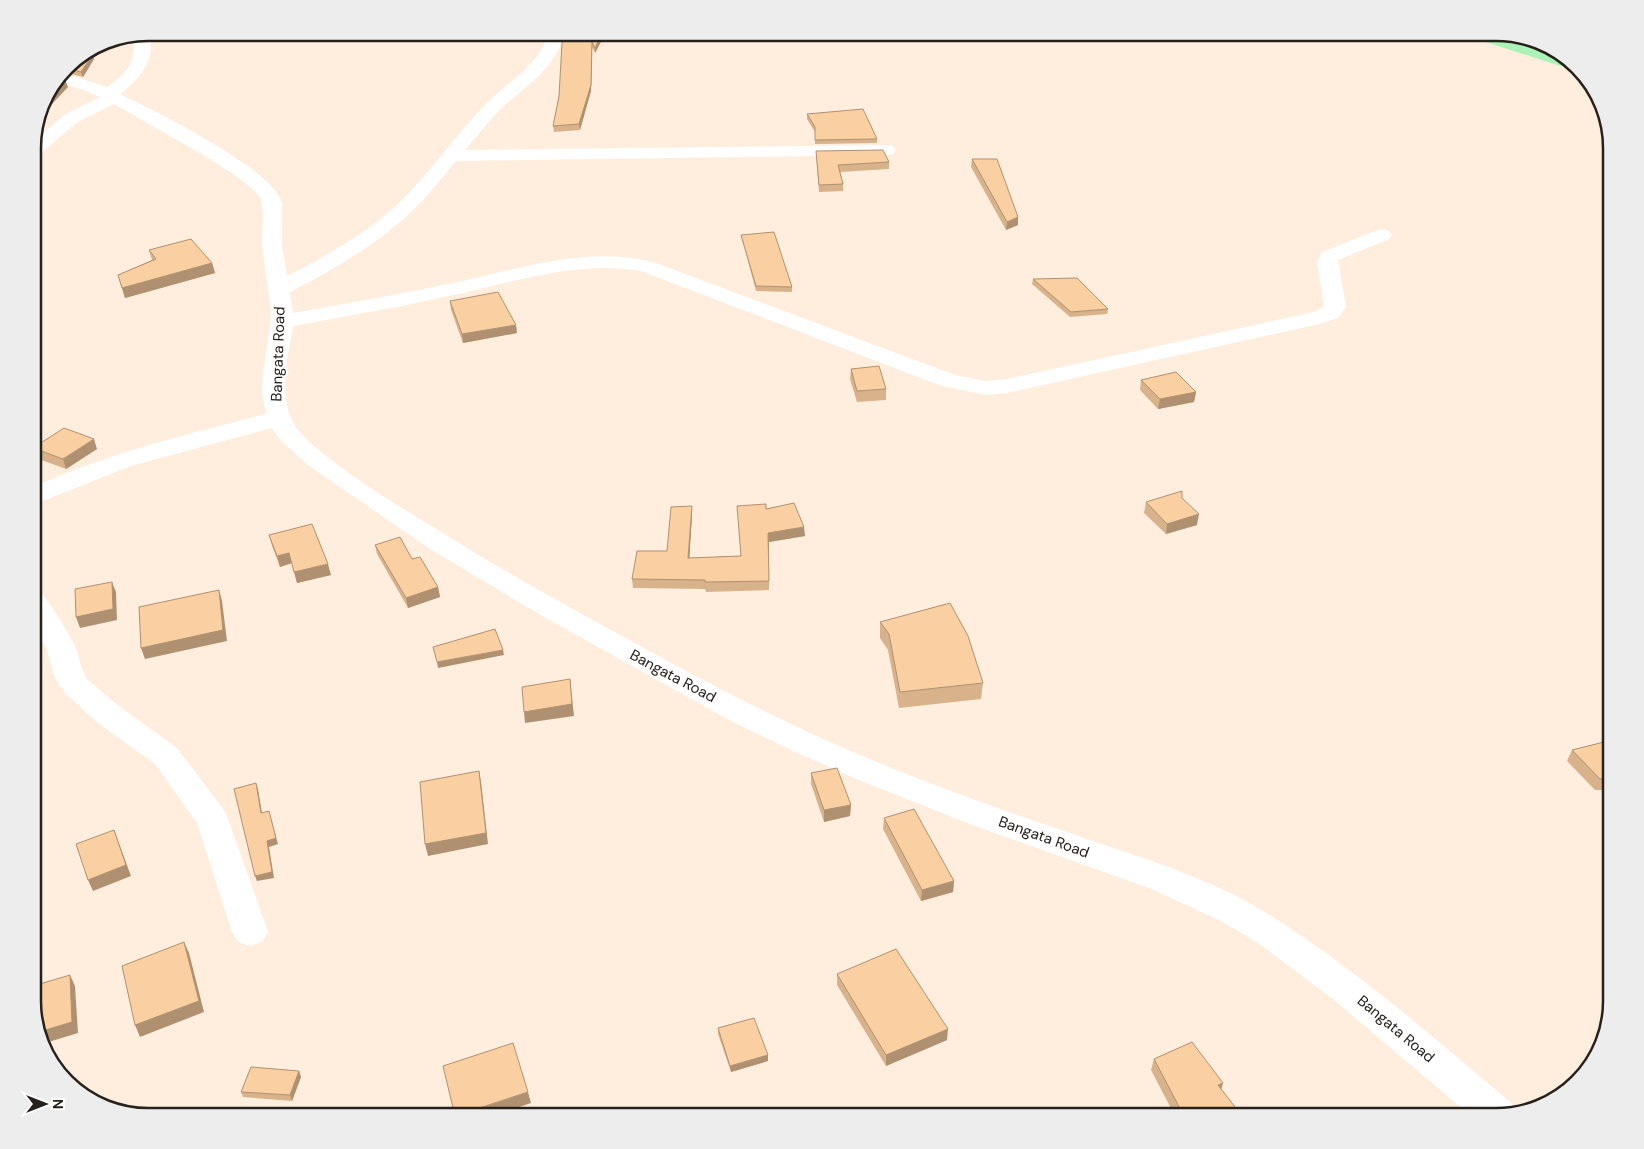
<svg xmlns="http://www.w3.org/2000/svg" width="1644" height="1149" font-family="'DM Sans',sans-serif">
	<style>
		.green { fill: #acf3b8 }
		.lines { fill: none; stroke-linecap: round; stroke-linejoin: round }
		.minor { fill: #fff; fill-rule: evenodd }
		.wall { fill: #d7b28b }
		.shaded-wall { fill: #af9171 }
		.building { fill: #facfa2; stroke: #af9171 }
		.labels { text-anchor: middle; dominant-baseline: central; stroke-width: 5; stroke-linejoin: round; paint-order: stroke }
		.street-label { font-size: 15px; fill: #27211b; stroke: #fff }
		.rim { fill: none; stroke: #27211b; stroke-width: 2.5 }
	</style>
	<rect width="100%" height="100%" fill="#fed"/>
	<path class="green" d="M1458,33H1496L1566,56L1579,72Z"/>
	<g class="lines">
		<path class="minor" d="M149,33C157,59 140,79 120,94C153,110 274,169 282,203V245L287,276C325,257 372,230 402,200C432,170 457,133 487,103C510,80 540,65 548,33H564C559,66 524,87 501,109C488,121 477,137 465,150L887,145L893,146L896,150L893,154L887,155L456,161C442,177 430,194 415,208C383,241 331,271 290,292L293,313C347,303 401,294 454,283C519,269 587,245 653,262L955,375L985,381L1007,379L1314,312L1324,306L1317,262L1322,252L1375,231L1382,229L1389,231L1392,235L1389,239L1338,260L1346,307L1338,318L1320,324L1007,393L985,395L939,385L641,271C578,260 515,282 454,295C400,307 347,316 293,326C288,357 278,393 293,422C308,451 395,504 425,522C496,567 568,607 642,647C719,689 797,730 879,763C940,788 1002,810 1064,831C1121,851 1180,868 1234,895C1268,912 1299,934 1330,956C1393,1002 1453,1053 1512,1104L1516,1112L1496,1116H1471L1333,999L1261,945L1221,921L1149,888L975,826L854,778L791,750L729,720L537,613L430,549L308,465L281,441L272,428L131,466L33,505V487C107,454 187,434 266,414L262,393L263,373L270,328L271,311L262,245L263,215L261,199L255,191L236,176L210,159L114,104L76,123L39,155L33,156V142L64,115L100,97L81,89L56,82L63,73L107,87C129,71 135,63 134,35Z
			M33,592L43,595C55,611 66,628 75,646C80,657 80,670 88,680L120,707L177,748L224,810L228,819L268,932L262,942L250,946L238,942L232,932L197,823L155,764L98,723L66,694L59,685L55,678L46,648L33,623Z"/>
	</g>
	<path class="wall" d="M565,32H606L595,53L592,47L591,91L580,130L554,132L553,126L559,96Z
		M93,54L94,59L83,77L63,72L72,61Z
		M807,114L877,139V143L815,144V132L807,119Z
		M816,151L889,162V169L840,172L843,184V191L819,192Z
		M972,159L1018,225L1006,230L971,167Z
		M741,235L792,287V292L756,291L742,239Z
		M149,250L212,263L215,273L125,298L118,275L152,260Z
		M1033,279L1108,309L1107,314L1070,317L1032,284Z
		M450,301L516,325L517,333L463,343L451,310Z
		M851,369L886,389V400L857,402L850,379Z
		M1141,380L1196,392L1194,402L1158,409L1140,390Z
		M33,447L97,449L66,469L36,458L33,449Z
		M1182,498L1197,525L1166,534L1144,513L1146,502Z
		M692,506V515L689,558L740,556L766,509L805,536L769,542V590L706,592L705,589L633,588L632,579L667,551Z
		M269,535L331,575L297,583L292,563L280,567L272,546Z
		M375,545L438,587L440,597L408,608L377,554Z
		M880,622L983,683L981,699L899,708L888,650L880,638Z
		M1612,740V790H1595L1567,761L1572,750Z
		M811,773L851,805L850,816L824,822L811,784Z
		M884,818L954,881L953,892L921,901L883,829Z
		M837,974L947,1040L886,1066L837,985Z
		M718,1028L768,1055V1061L731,1072L718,1034Z
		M1154,1059L1222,1090L1242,1116H1175L1151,1070Z
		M299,1071L301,1077L292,1101L243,1097L241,1092Z"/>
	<path class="shaded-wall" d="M603,32H606L595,53V48Z
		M592,42L591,91L580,130L579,124Z
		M93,54L94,59L83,77L81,72Z
		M66,82L68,87L39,118L42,107Z
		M1018,217V225L1006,230L1007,222Z
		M212,263L215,273L125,298L122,288Z
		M516,325L517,333L463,343L462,334Z
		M1196,392L1194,402L1158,409L1160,399Z
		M94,439L97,449L66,469L63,459Z
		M692,506V515L689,567L688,558Z
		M1199,514L1197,525L1166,534L1167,524Z
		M804,527L805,536L769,542V590L768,533Z
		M289,553L292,563L280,567L277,556Z
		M328,564L331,575L297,583L294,572Z
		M112,582L116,592L117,620L80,628L76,617Z
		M438,587L440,597L408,608L406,598Z
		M219,590L222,601L227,641L145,659L141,648Z
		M503,650L504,655L438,668L437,662Z
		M570,679L574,716L525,723L524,712Z
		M479,771L481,782L488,844L428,856L425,844Z
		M256,783L258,789L263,819L261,813Z
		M851,805L850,816L824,822V810Z
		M270,816L278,844L269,847L274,878L257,881L255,876Z
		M114,830L131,876L93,891L88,880Z
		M954,881L953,892L921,901L922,890Z
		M184,942L189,953L204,1012L140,1037L135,1025Z
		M70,975L75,986L78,1033L42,1044L39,1032Z
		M948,1029L947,1040L886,1066V1055Z
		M768,1055V1061L731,1072L730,1066Z
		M299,1071L301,1077L292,1101L290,1095Z
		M1223,1083L1220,1094L1218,1085Z
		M528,1092L531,1103L492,1116H457Z"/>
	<path class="building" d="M565,32H603L595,48L592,42L591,85L579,124L553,126L559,96L562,43Z
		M83,54H93L81,72L66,68L72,61Z
		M58,79L66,82L42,107L44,97Z
		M863,109L877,139L815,140V127L807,114Z
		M883,150L889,162L838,165L843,184L819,185L816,151Z
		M972,159H997L1018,217L1007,222Z
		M774,232L792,287L756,286L741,235Z
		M191,239L212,263L122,288L118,275L156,259L149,250Z
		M1077,278L1108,309L1071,312L1033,279Z
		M498,292L516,325L462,334L450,301Z
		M879,366L886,389L857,391L851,369Z
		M1176,372L1196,392L1160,399L1141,380Z
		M64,428L94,439L63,459L33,448Z
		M1182,491V498L1199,514L1167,524L1146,502Z
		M794,503L804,527L768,533L769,581L705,582V580L632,579L637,551H667L671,507L692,506L688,558L741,556L737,506L766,504V509Z
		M312,524L328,564L294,572L289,553L277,556L269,535Z
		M400,537L412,559L420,557L438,587L406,598L375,545Z
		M112,582L113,609L76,617L75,589Z
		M219,590L223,630L141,648L139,607Z
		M950,603L968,636L983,683L900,692L889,634L880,622Z
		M495,629L503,650L437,662L433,647Z
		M570,679L572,704L524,712L522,687Z
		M1612,740V778L1600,779L1572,750Z
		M837,768L851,805L824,810L811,773Z
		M479,771L486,833L425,844L420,782Z
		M256,783L261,813L269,811L276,838L267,841L272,872L255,876L234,789Z
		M914,809L954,881L922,890L884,818Z
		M114,830L126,865L88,880L76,844Z
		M184,942L199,1001L135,1025L122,966Z
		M896,949L948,1029L886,1055L837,974Z
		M70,975L72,1022L39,1032L33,1008V986Z
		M754,1018L768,1055L730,1066L718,1028Z
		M1192,1042L1223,1083L1218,1085L1242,1116H1184L1154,1059Z
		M513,1043L528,1092L455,1116L443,1066Z
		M251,1067L299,1071L290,1095L241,1092Z"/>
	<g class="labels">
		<g class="street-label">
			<text transform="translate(278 354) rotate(-88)">Bangata Road</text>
			<text transform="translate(673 676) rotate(28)">Bangata Road</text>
			<text transform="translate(1044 837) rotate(20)">Bangata Road</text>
			<text transform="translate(1396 1029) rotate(40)">Bangata Road</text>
		</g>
	</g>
	<path d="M0 0H1644V1149H0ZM148 41H1496A107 107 0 0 1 1603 148V1001A107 107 0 0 1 1496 1108H148A107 107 0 0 1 41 1001V148A107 107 0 0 1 148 41Z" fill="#eeeded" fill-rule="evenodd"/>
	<path class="rim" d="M148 41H1496A107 107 0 0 1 1603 148V1001A107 107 0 0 1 1496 1108H148A107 107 0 0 1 41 1001V148A107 107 0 0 1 148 41Z"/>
	<g transform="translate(45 1104) rotate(90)" stroke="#ffffff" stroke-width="4" paint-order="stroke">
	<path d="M0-4L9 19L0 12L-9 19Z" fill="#27211b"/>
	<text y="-8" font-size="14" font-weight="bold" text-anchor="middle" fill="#27211b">N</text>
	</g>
</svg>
